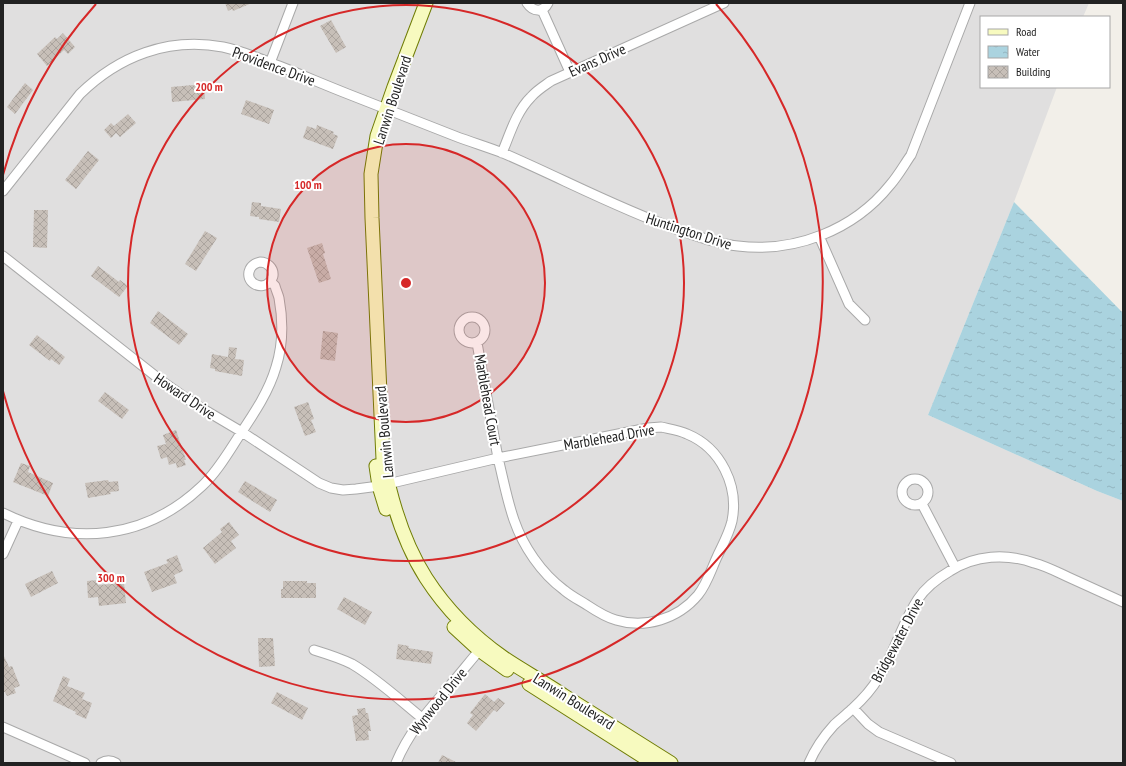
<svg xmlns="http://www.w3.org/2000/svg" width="1126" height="766" font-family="'PT Sans Narrow',sans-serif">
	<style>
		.residential { fill: #e0dfdf }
		.water { fill: url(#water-ripples) }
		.building { fill: url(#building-cross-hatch) }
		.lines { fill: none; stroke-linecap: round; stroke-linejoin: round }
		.street-casing { stroke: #a9a9a9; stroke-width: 11 }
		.secondary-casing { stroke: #707d05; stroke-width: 15 }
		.street { stroke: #fff; stroke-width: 9 }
		.secondary { stroke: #f7fabf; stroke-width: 13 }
		.ring { fill: none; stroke: #d62828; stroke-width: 2 }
		.labels { text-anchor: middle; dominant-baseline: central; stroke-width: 4; stroke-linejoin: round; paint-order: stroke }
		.street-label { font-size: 15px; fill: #222; stroke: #fff }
		.centre { fill: #d62828; stroke: #fff; stroke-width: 2 }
		.ring-label { font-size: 12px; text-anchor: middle; font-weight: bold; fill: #d62828; stroke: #fff; stroke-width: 4; stroke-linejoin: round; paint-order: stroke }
	</style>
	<defs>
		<pattern id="water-ripples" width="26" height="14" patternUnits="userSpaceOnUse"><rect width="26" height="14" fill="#aad3df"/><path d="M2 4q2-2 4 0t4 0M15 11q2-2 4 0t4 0" fill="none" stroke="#92b5bf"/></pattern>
		<pattern id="building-cross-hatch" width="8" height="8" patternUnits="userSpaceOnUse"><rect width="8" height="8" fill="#c7bfb8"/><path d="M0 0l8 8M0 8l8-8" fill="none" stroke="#aba49e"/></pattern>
	</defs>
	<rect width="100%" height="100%" fill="#f2efe9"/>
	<path class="residential" d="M3,3H1089L1083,17H981V87H1057L1014,202L928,415L1097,491L1123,501V763H3Z"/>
	<path class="water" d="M1014,202L1123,313V501L1097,491L928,415Z"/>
	<path class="building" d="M225,3H252L233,11L232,9L228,11Z
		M331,20L346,47L336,53L320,26Z
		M63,33L75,47L68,54L64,50L47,66L37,54L55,37L57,39Z
		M25,83L33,90L15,114L7,107Z
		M204,84L205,99L172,102L171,87Z
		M246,100L274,110L269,124L241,114Z
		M128,114L136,123L120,137L116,133L111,138L104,130L111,123L114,126Z
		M317,125L334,132L333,134L338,136L333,149L303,138L307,126L316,129Z
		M88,151L99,160L76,189L65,180Z
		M252,202L261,203V206L281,209L279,222L259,219V217L250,216Z
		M34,210H48L47,248L33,247Z
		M205,231L217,238L196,271L185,264Z
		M322,243L325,253L323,254L331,279L319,283L307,248Z
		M98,266L119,282L120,280L128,286L119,297L91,276Z
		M158,311L188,334L179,345L150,323Z
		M323,331L338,333L335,361L320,359Z
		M37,335L65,357L59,365L51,359L50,361L29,345Z
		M229,347L237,348L235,359L244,360L242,376L215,371V369L210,368L212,354L228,357Z
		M105,392L129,410L122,419L98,401Z
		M308,402L314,419L311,420L316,432L305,436L294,407Z
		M176,430L186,460H184L186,465L177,468L176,463L169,465L167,457L161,459L157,446L166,444L163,435Z
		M21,463L30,466L28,472L53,483L48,496L13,482Z
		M108,480L109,482L118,481L119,491L110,492L111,494L88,498L85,483Z
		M245,481L277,500L270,512L238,492Z
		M229,522L239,535L231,541L236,548L215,564L203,548L222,532L220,529Z
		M177,555L183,571L174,575L177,583L152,592L144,572L168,563L166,560Z
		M52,571L58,583L31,597L25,584Z
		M98,580V585L124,583L126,603L99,606L98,597L88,598L87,581Z
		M283,581H307V583H316V598H281V589H283Z
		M344,597L372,612L365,625L337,609Z
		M258,638H273L275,666L259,667Z
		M398,644L409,646L408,648L433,652L431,664L396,659Z
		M3,654L9,667L12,666L20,686L14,688L16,693L7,696L5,692H3Z
		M63,676L70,679L67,686L85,693L82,699L92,703L86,719L75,714L76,712L53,701Z
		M277,692L308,708L302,720L271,703Z
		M485,694L494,702L498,698L505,703L497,712L494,710L476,731L467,723L473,715L470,713Z
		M365,708L366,713H368L371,731H368L369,740L356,741L352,716L358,715L357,709Z
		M442,755L458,763H438Z"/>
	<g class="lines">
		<g class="street-casing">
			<path id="street" d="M527,3C533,12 543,13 548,3
				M542,10L570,72
				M270,63L293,3
				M502,153C510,134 516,112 531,97C537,90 544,86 551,81L724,3
				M3,191L80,94C119,56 168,37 223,47C242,51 261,59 279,66C302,75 325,85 348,94C383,108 419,122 455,136C471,142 487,147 503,153C561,178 617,208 676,229C697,236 717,244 738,246C795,253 854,230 890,185C898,176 904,165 911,155L970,3
				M819,236L849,304L865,320
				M3,256L163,382L193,403L242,432L319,483L331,488L343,490L356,489L379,486L498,458L477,343
				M459 330a13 13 0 1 1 26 0a13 13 0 1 1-26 0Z
				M661,427C670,429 679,430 687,434C721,448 739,486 732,521C729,534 722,546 717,557C711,570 707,584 698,595C678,619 645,629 616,620C605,617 596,611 587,605C579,600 571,596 564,590C541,573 523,546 514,520C507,500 503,478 498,458L648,428Z
				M902 492a13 13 0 1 1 26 0a13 13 0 1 1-26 0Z
				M922,504L955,567
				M3,513C72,547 145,540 202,486C218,471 229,451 241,433C255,412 269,391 276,367C283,345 283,320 279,298C278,294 276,290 275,286C274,285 272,283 271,281C271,280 273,277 273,276C274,268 267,262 260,262C256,263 252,265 250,269C244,282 261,292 271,281
				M3,554L18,521
				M314,650C327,654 340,658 352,664C376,678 401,701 422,718
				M853,708L868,724L879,732L951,763
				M3,727L85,763
				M101,763C106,760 111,760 116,763
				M396,763C408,734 426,713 447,689C459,675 471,660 483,646
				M809,763C815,749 823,737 834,725C839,720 846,715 852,709C862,700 872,689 879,677C895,652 902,623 918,599C926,587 938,578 950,571C975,555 1006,553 1034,563C1046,566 1057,572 1068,577C1086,585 1105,594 1123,602"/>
		</g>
		<g class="secondary-casing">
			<path id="secondary" d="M426,3L394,87L377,136L371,174L372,218L383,459C391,501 403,542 426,578C446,609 474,637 504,658C523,671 544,682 563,695C599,718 635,740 671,763
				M376,466L379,486L386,509
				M454,627L479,650L507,670
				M529,684L653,763"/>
		</g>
		<use href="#street" class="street"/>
		<use href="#secondary" class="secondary"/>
	</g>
	<circle cx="406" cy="283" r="139" fill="#d62828" fill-opacity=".12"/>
	<g class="ring">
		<circle cx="406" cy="283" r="139"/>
		<circle cx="406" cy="283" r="278"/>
		<path d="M3 175A417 417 0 0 1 96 4M716 4A417 417 0 1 1 3 391"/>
	</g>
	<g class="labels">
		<g class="street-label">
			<text transform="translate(597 60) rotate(-24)">Evans Drive</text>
			<text transform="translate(274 66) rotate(20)">Providence Drive</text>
			<text transform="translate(392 100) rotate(-72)">Lanwin Boulevard</text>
			<text transform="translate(689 231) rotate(18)">Huntington Drive</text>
			<text transform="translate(185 396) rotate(34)">Howard Drive</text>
			<text transform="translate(488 400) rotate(80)">Marblehead Court</text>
			<text transform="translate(384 432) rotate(-95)">Lanwin Boulevard</text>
			<text transform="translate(609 437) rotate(-10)">Marblehead Drive</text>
			<text transform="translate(897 640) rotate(-62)">Bridgewater Drive</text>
			<text transform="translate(438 701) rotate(-51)">Wynwood Drive</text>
			<text transform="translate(574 701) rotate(32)">Lanwin Boulevard</text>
		</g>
	</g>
	<circle cx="406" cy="283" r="6" class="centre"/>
	<g class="ring-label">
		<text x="209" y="91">200 m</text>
		<text x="308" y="189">100 m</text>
		<text x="111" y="582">300 m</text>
	</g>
	<rect width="1126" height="766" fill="none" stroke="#222222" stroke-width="8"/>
	<rect x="980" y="16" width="130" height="72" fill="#ffffff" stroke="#a7a7a7"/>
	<rect x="988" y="29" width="20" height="6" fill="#f7fabf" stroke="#a7a7a7"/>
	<text x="1016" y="36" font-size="12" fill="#222222">Road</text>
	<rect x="988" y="46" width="20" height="12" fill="url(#water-ripples)" stroke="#a7a7a7"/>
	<text x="1016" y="56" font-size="12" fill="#222222">Water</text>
	<rect x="988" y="66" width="20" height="12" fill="url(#building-cross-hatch)" stroke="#a7a7a7"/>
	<text x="1016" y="76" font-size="12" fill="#222222">Building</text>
</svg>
